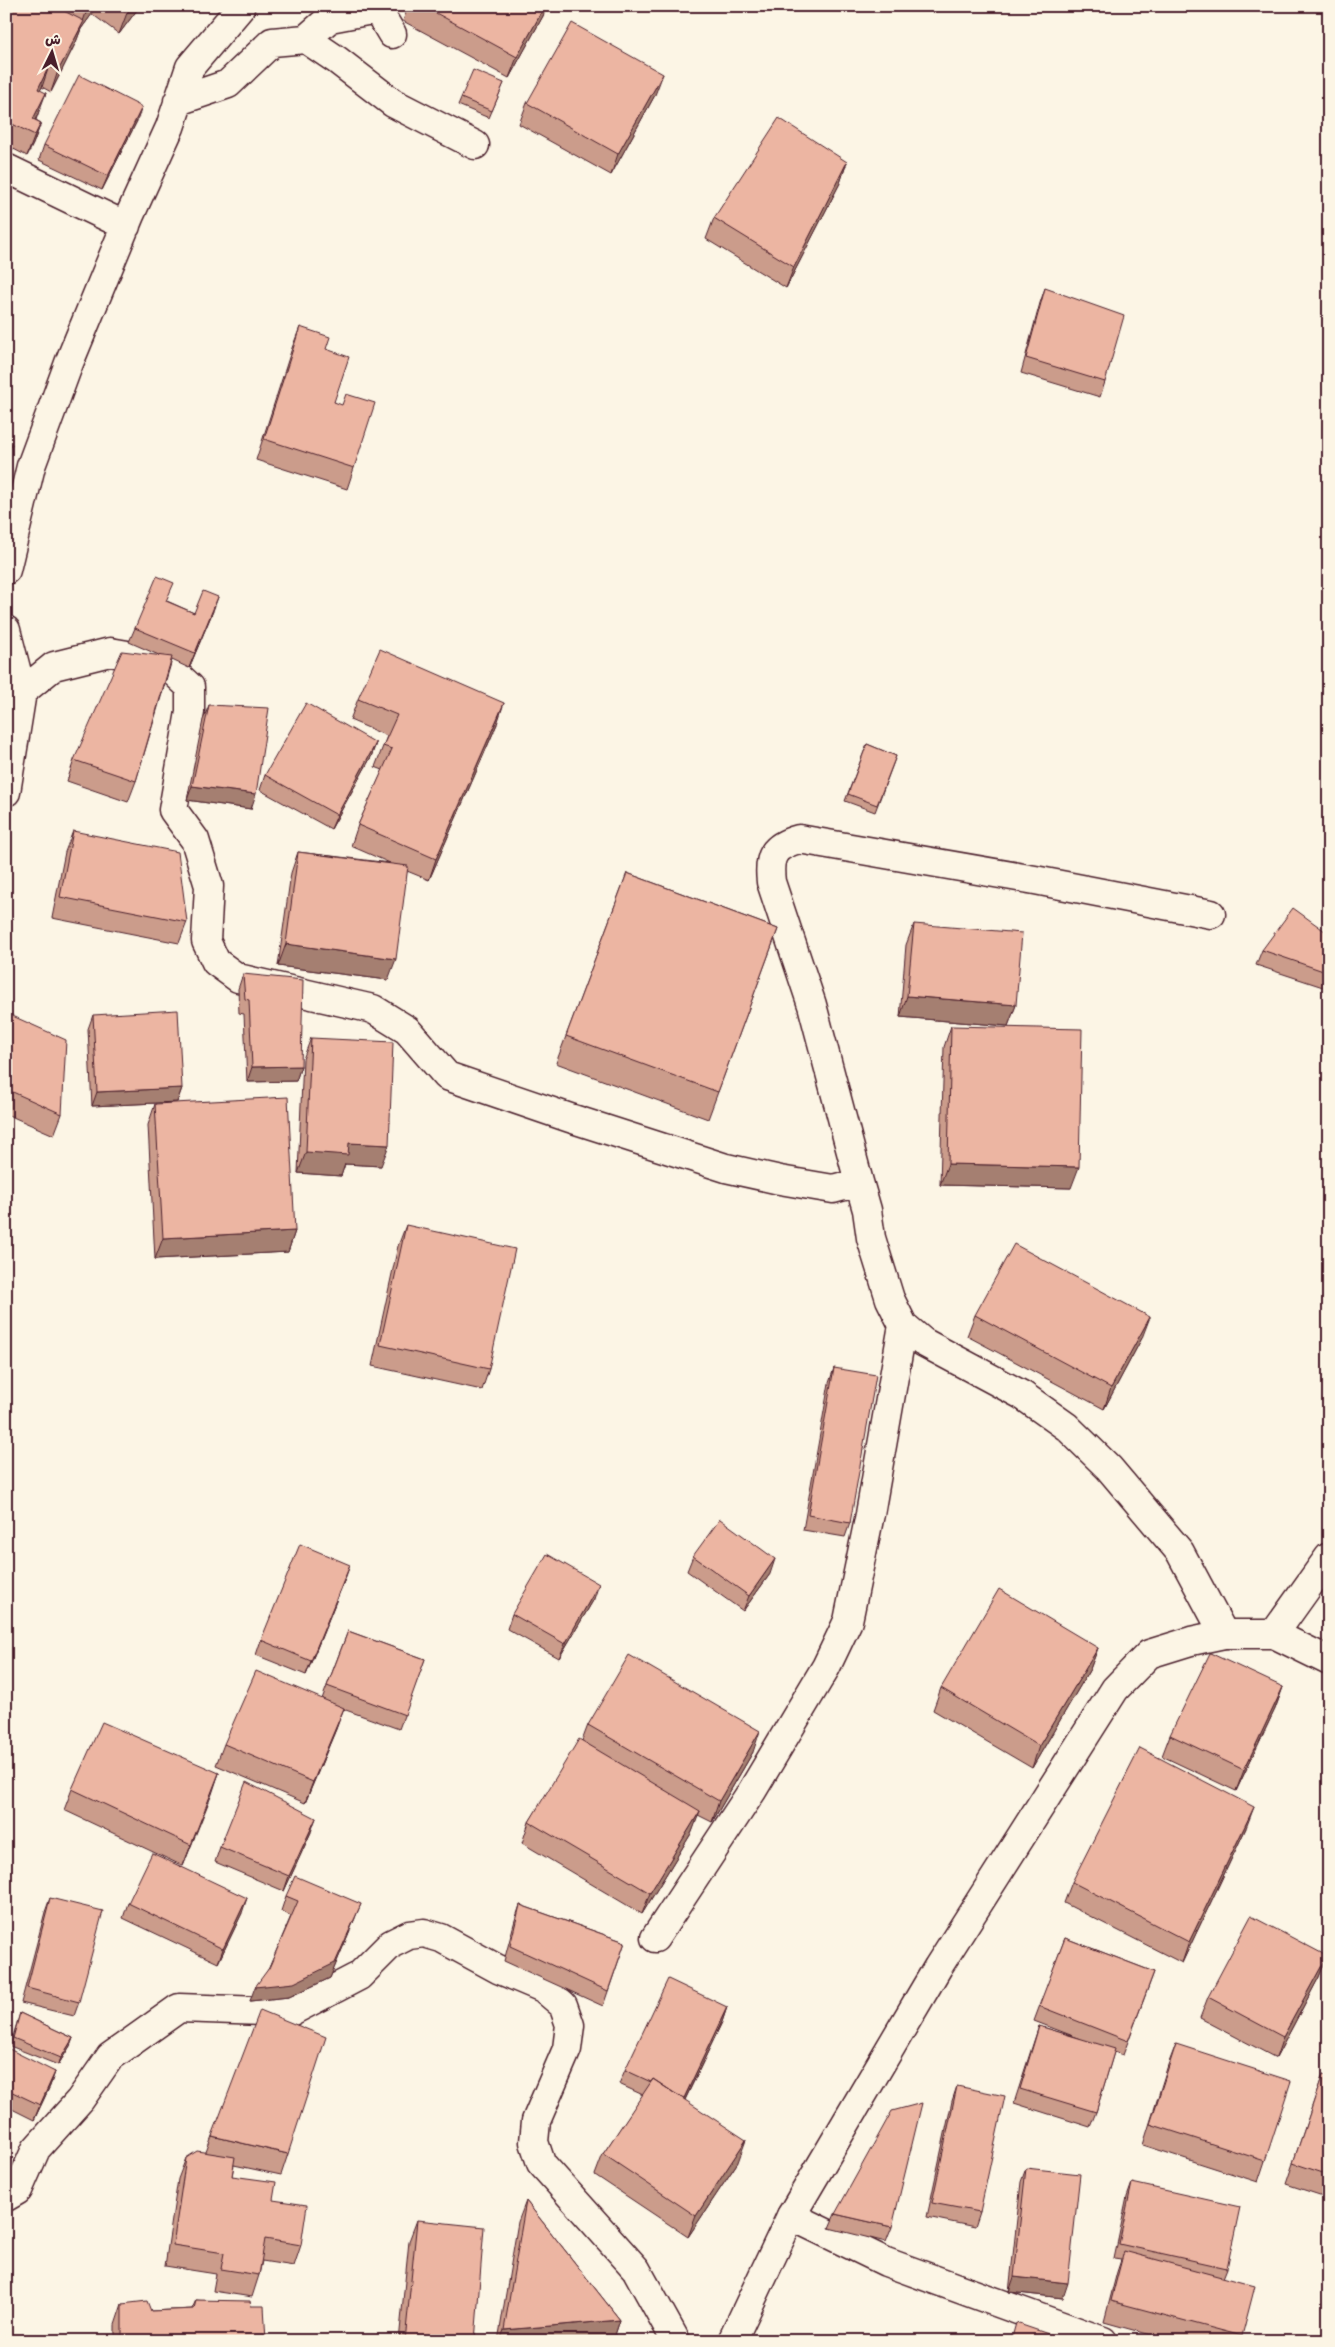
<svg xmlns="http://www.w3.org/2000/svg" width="1335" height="2347" font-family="'Indie Flower','Playpen Sans Arabic',sans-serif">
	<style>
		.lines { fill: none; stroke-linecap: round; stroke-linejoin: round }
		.street-casing { stroke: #4a1f2b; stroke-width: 31 }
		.secondary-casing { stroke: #4a1f2b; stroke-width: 31 }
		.street { stroke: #fcf5e5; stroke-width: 28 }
		.secondary { stroke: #fcf5e5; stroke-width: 28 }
		.wall { fill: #cb9c8b; stroke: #4a1f2b }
		.shaded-wall { fill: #a57f71; stroke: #4a1f2b }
		.building { fill: #ecb5a2; stroke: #4a1f2b }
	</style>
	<rect width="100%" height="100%" fill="#fcf5e5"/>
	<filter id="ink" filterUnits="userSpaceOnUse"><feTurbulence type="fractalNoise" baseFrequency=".02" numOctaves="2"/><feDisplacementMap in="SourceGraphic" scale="10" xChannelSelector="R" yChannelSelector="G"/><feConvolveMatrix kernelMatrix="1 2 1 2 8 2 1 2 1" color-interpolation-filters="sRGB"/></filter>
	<g filter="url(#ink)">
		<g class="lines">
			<g class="street-casing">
				<path id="street" d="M306,39L330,18L377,9L392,34
					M178,101L228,84L272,42L306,39L337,60L393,103L475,145
					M6,168L126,226
					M6,570L31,466L69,363L130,215L170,127L190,67L240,8
					M6,630L22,692L6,792
					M22,692L54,666L110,652L162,661L190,687V712L173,810L195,840L209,886L206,941L216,962L238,978L373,1009L407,1030L447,1076L570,1118L726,1168L780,1180L833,1189L859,1182L867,1210L871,1238L890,1299L903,1325L923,1342L1022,1395L1067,1427L1109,1468L1180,1552L1224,1634
					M859,1182L812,1005L771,882C768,856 773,846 799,839L1035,880L1211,914
					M1274,1634L1329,1557
					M655,1938L752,1791L826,1667L848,1621L870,1514L903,1325
					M6,2197L18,2190L36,2149L80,2100L110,2057L179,2008L290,2012L359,1976L391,1944L409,1935L424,1933L441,1938L498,1969L543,1988L563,2005L570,2025L567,2049L536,2121L534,2142L541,2163L636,2269L676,2341
					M791,2216L886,2262L1103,2341"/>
			</g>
			<g class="secondary-casing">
				<path id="secondary" d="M732,2341L791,2216L938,1967L1115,1689L1149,1654L1191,1641L1224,1634H1274L1329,1661"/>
			</g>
			<use href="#street" class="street"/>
			<use href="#secondary" class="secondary"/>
		</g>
		<path class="wall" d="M6,6H140L119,34L92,14L81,29L76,42L51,92L42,87L40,90L38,114L36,120L41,123L33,144L27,156L6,145Z
			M408,6H547L543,16L509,78L403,21Z
			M504,83L489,118L458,105L461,98Z
			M655,95L611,175L519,124L527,103Z
			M137,121L102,190L39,160L44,145Z
			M847,162L840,183L786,288L706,239L714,218Z
			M1045,288L1105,382L1100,397L1021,373L1040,303Z
			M300,327L326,349L334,402L354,468L347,489L256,460L292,348Z
			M167,601L194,613L213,611L189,668L172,660L136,781L128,802L67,781L74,760L161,656L129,642L135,628Z
			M358,699L497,724L429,880L407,871L388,980L278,966L291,873L298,852L390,863L351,846L358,825L383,770L375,767L387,736L350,720Z
			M209,705L251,809L187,800L203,720Z
			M376,743L371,757L331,829L260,790L265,775Z
			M867,744L896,756L875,812L845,801Z
			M73,831L187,922L179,943L52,918L65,852Z
			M627,873L778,929L708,1119L556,1063Z
			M914,924L1016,1005L1008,1026L900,1017L906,945Z
			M1329,934V989L1256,965L1262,950Z
			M243,974L301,1066L296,1081L247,1082L244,1014L239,1013L238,989Z
			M6,1013L62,1114L54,1135L6,1114Z
			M93,1015L182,1088L177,1102L92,1106L88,1029Z
			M951,1026L1071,1188L940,1185L944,1047Z
			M311,1038L381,1166L345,1164L341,1176L298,1173L303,1059Z
			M155,1104L295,1231L288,1252L155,1259L148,1125Z
			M406,1225L489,1369L482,1390L372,1366L398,1246Z
			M975,1315L1142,1338L1104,1409L967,1336Z
			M834,1368L850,1523L845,1537L803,1530L829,1383Z
			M693,1556L770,1574L743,1611L687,1571Z
			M345,1579L306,1675L256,1655L261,1640Z
			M594,1599L559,1658L507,1629L512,1614Z
			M348,1631L425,1659L399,1729L343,1709L336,1729L305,1803L216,1765L224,1744L322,1699Z
			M1098,1648L1090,1669L1032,1768L933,1710L941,1688Z
			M1283,1687L1275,1709L1236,1791L1162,1756L1170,1735Z
			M588,1725L753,1752L712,1822L698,1815L692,1832L642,1914L522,1843L529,1822L582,1741Z
			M219,1773L183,1866L64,1810L72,1789Z
			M1246,1828L1182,1963L1064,1903L1072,1882Z
			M311,1832L284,1891L215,1862L220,1847Z
			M286,1896L355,1918L330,1978L289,1997L250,2001L269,1968L291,1916L281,1911Z
			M50,1898L79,2002L74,2016L21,2003L45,1912Z
			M128,1903L242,1913L218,1963L123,1918Z
			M520,1905L625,1942L603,2006L504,1961L515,1920Z
			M1065,1938L1154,1972L1123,2055L1114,2052L1096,2112L1090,2127L1014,2103L1034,2041L1039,2026L1081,2039L1034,2021Z
			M1327,1956L1319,1977L1276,2058L1200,2018L1208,1997Z
			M727,2007L722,2022L685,2100L738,2162L688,2237L595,2175L603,2154L643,2095L619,2084L625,2070Z
			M20,2013L73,2038L70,2046L58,2065L10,2046Z
			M1176,2044L1265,2161L1258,2182L1143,2145L1168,2065Z
			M6,2055L55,2072L50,2086L34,2120L6,2106Z
			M1323,2074L1329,2076V2198L1286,2184Z
			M957,2086L980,2212L975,2227L927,2217L952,2101Z
			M212,2136L288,2154L281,2175L234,2165L232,2176L273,2200L301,2245L294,2266L262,2261L259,2275L252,2297L213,2291L216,2274L165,2266L178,2179L186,2158L206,2152Z
			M1026,2168L1063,2298L1009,2292L1021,2182Z
			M1132,2183L1227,2268L1223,2278L1242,2336L1241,2341H1173L1104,2322L1117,2272L1121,2260L1114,2259L1127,2197Z
			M526,2201L620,2320L613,2341H498L518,2222Z
			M835,2214L892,2227L886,2242L829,2228Z
			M417,2220L475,2341H399L409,2241Z
			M196,2300L251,2306L266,2341H115V2325L122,2304L151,2311L192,2309Z"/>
		<path class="shaded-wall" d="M90,6H95L92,14L81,29L76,42L51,92L58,71L81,27L87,10Z
			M132,6H140L119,34L127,13Z
			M545,6H547L543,16L509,78L517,57Z
			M49,66L42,87L30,110L38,89Z
			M663,74L655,95L611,175L618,154Z
			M46,93L38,114L29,132L33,119Z
			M142,107L137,121L102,190L108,176Z
			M41,123L33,144L27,156L35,135Z
			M847,162L840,183L786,288L794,267Z
			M218,597L213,611L189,668L195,653Z
			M504,703L497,724L429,880L436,859Z
			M376,743L371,757L331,829L337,815Z
			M192,786L256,794L251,809L187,800Z
			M286,944L396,959L388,980L278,966Z
			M907,996L1016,1005L1008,1026L900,1017Z
			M301,1066L296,1081L247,1082L252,1067Z
			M182,1088L177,1102L92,1106L97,1092Z
			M349,1143L389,1145L381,1166L345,1164L341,1176L298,1173L306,1152Z
			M948,1164L1079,1167L1071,1188L940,1185Z
			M295,1231L288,1252L155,1259L163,1238Z
			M1150,1317L1142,1338L1104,1409L1111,1388Z
			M775,1559L770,1574L743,1611L749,1596Z
			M350,1565L345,1579L306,1675L311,1661Z
			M599,1584L594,1599L559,1658L565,1644Z
			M1098,1648L1090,1669L1032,1768L1039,1746Z
			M1283,1687L1275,1709L1236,1791L1244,1770Z
			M344,1708L336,1729L305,1803L313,1782Z
			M760,1731L753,1752L712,1822L719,1801Z
			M219,1773L212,1794L183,1866L191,1845Z
			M1254,1807L1246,1828L1182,1963L1189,1942Z
			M700,1811L692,1832L642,1914L650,1893Z
			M316,1818L311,1832L284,1891L289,1876Z
			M247,1898L242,1913L218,1963L223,1949Z
			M361,1904L355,1918L330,1978L289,1997L250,2001L255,1987Z
			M1327,1956L1319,1977L1276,2058L1283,2037Z
			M727,2007L722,2022L679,2112L684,2098Z
			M73,2038L70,2046L58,2065L61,2058Z
			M55,2072L50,2086L34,2120L40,2105Z
			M746,2140L738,2162L688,2237L696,2216Z
			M1014,2277L1068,2283L1063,2298L1009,2292Z
			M620,2320L613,2341H500L504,2330Z"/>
		<path class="building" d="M6,6H54L84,21L58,71L49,66L38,89L46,93L33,119L41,123L35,135L6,121Z
			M81,6H90L87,10Z
			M118,6H132L127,13Z
			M423,6H545L517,57Z
			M572,23L663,74L618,154L527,103Z
			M473,70L504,83L492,111L461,98Z
			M79,75L142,107L108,176L44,145Z
			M779,118L847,162L794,267L714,218Z
			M1045,288L1124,316L1105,382L1026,358Z
			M300,327L330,337L326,349L349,357L334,402L342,405L346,394L375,403L354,468L264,439Z
			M6,442L12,444L6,459Z
			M157,576L174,583L166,601L194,613L203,591L218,597L195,653L135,628Z
			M380,649L504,703L436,859L358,825L392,749L383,746L397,715L358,699Z
			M122,651L172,657L136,781L74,760Z
			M306,703L376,743L337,815L265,775Z
			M209,705L269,708L256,794L192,786Z
			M867,744L896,756L877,805L848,794Z
			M73,831L178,852L187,922L60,897Z
			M298,852L408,866L396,959L286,944Z
			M627,873L778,929L718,1092L566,1036Z
			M1293,908L1329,934V973L1262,950Z
			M914,924L1022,933L1016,1005L907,996Z
			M243,974L303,980L301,1066L252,1067L249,1000L245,999Z
			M178,1010L182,1088L97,1092L93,1015Z
			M6,1013L66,1040L62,1114L6,1089Z
			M951,1026L1082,1029L1079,1167L948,1164Z
			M311,1038L393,1042L389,1145L349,1143L348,1155L306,1152Z
			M288,1097L295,1231L163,1238L155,1104Z
			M406,1225L515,1249L489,1369L380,1345Z
			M1014,1244L1150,1317L1111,1388L975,1315Z
			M834,1368L876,1375L850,1523L808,1515Z
			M720,1519L775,1559L749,1596L693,1556Z
			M300,1544L350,1565L311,1661L261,1640Z
			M547,1554L599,1584L565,1644L512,1614Z
			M999,1589L1098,1648L1039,1746L941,1688Z
			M348,1631L425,1659L405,1715L327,1686Z
			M1210,1653L1283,1687L1244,1770L1170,1735Z
			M629,1655L760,1731L719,1801L588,1725Z
			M256,1671L344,1708L313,1782L224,1744Z
			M102,1722L219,1773L191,1845L72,1789Z
			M579,1739L700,1811L650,1893L529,1822Z
			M1140,1748L1254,1807L1189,1942L1072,1882Z
			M246,1782L316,1818L289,1876L220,1847Z
			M152,1853L247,1898L223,1949L128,1903Z
			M295,1876L361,1904L335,1963L294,1983L255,1987L269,1968L298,1901L286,1896Z
			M50,1898L103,1911L79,2002L27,1988Z
			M520,1905L625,1942L608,1991L510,1946Z
			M1251,1916L1327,1956L1283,2037L1208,1997Z
			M1065,1938L1154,1972L1128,2041L1039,2006Z
			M668,1979L727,2007L684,2098L674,2093L653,2079L651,2082L625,2070Z
			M260,2010L326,2037L288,2154L212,2136Z
			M20,2013L73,2038L61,2058L13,2038Z
			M1039,2026L1115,2049L1096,2112L1020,2089Z
			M1176,2044L1291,2081L1265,2161L1150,2124Z
			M9,2049L55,2072L40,2105L6,2089V2055Z
			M1323,2074L1329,2076V2175L1293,2163Z
			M653,2079L746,2140L696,2216L603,2154Z
			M957,2086L1005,2096L980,2212L932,2203Z
			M922,2103L892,2227L835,2214L892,2111Z
			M197,2151L235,2157L232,2176L276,2182L273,2200L307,2205L301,2245L265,2239L259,2275L221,2269L224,2253L173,2245L186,2158Z
			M1026,2168L1080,2174L1068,2283L1014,2277Z
			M1132,2183L1240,2207L1227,2268L1119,2244Z
			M526,2201L620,2320L504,2330Z
			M417,2220L484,2227L475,2341H405Z
			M1124,2251L1255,2286L1242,2336L1111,2301Z
			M196,2300L250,2301L251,2306H264L266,2341H122V2304L147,2301L151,2311L194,2309Z
			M1016,2323L1069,2341H1011Z"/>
	</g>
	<rect width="1335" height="2347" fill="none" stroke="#fcf5e5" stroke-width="25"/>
	<rect x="12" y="12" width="1310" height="2322" fill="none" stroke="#4a1f2b" stroke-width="2" filter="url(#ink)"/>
	<g transform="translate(52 52) rotate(5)" stroke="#fcf5e5" stroke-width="4" paint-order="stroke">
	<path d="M0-4L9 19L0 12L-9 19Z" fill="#4a1f2b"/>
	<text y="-8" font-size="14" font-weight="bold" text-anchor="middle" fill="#4a1f2b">ش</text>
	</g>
</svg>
